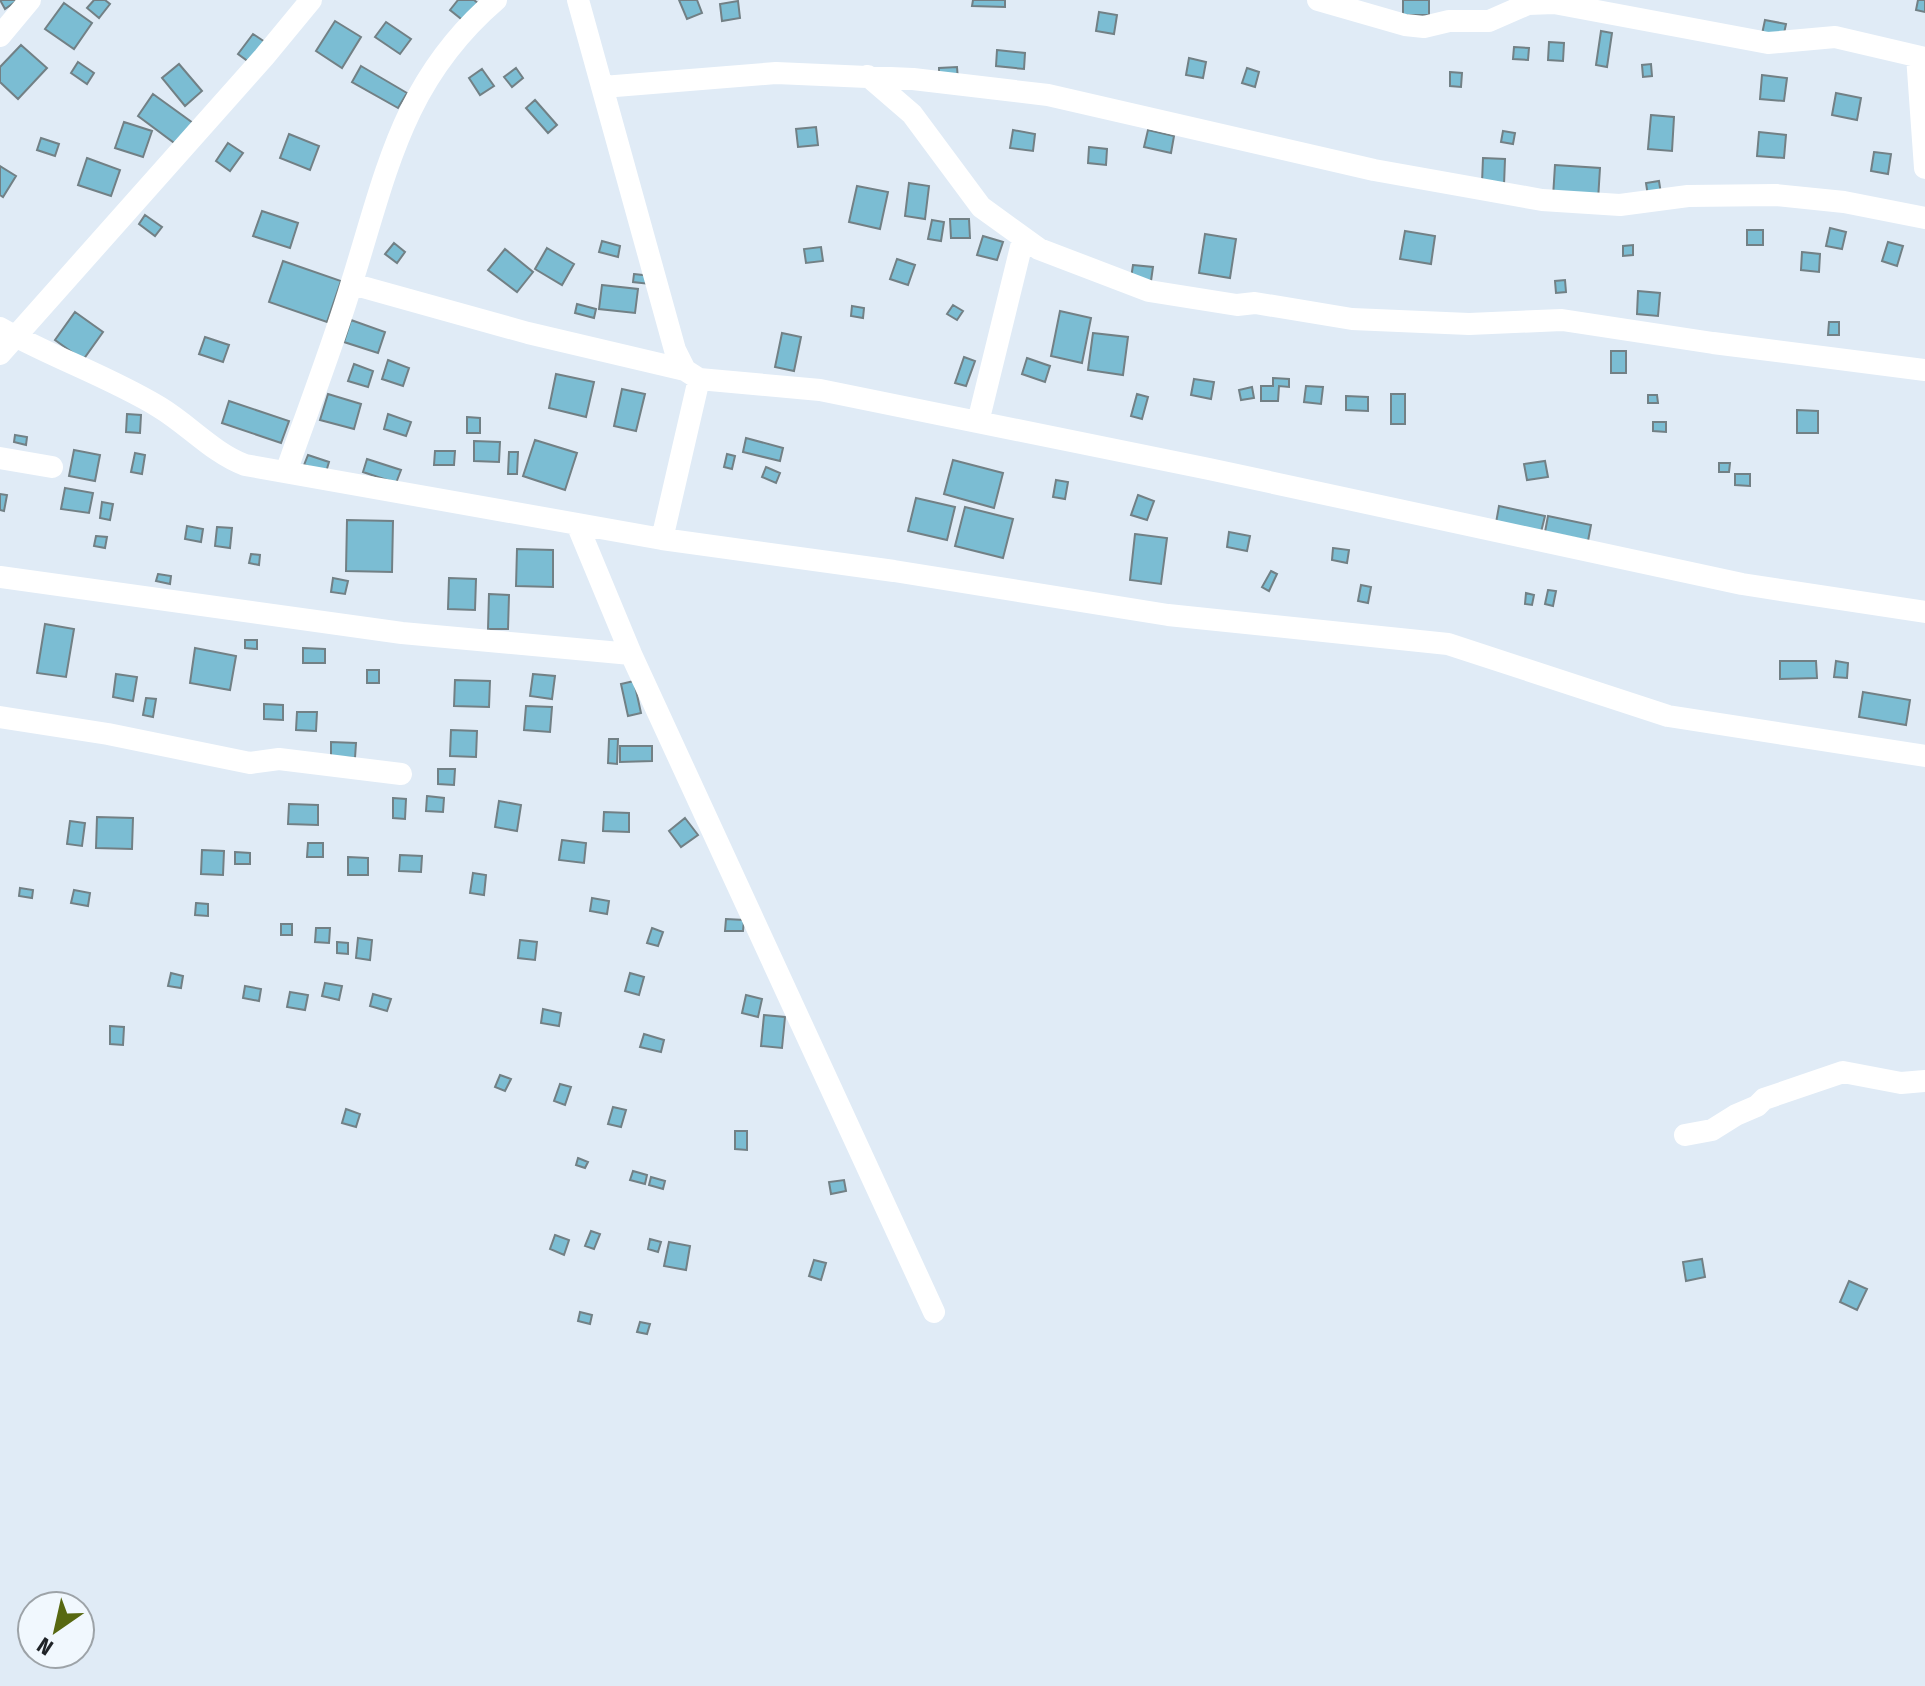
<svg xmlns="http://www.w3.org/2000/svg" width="1925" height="1686" font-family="'Fira Sans Condensed',sans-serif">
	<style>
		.building { fill: #7bbdd3; stroke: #728085; stroke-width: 2 }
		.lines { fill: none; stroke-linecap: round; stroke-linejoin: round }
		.minor { stroke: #fff; stroke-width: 22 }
	</style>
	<rect width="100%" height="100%" fill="#e0ebf6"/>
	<path class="building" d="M0,0H18L5,9Z
		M94,0H105L110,4L99,18L87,8Z
		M458,0H474L479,4L465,22L450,10Z
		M679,0H697L702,13L687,19Z
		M973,0H1005V7L972,6Z
		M1403,0H1429V15H1403Z
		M1918,0H1925V12L1916,10Z
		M738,1L740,18L722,21L720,4Z
		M64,3L92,23L74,49L45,29Z
		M1099,12L1117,15L1114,34L1096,31Z
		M1765,20L1786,24L1783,38L1762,34Z
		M335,21L361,37L342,68L316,51Z
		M386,22L411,39L400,54L375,37Z
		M1601,31L1612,33L1607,67L1596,65Z
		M253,34L268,44L253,65L238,54Z
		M1549,42L1564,43L1563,61L1548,60Z
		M21,45L47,68L18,99L0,82V67Z
		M1514,47L1529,48L1528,60L1513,59Z
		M997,50L1025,53L1024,69L996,66Z
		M1189,58L1206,62L1203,78L1186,75Z
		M78,62L94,73L87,84L71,73Z
		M179,64L202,91L185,106L162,78Z
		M1651,64L1652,76L1643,77L1642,65Z
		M361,66L407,93L398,108L352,82Z
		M957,67L958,80L939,81V68Z
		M516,68L523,78L512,87L504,77Z
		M1247,68L1259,72L1255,87L1242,83Z
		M482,69L494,86L480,95L469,78Z
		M1450,72L1462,73L1461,87L1450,86Z
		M1762,75L1787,78L1784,101L1760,99Z
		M1836,93L1861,98L1857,120L1832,115Z
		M153,94L193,123L177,145L138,116Z
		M535,100L557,125L548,133L526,108Z
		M1651,115L1674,117L1672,151L1648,149Z
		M124,122L152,131L143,157L115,148Z
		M816,127L818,145L798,147L796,129Z
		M1013,130L1035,134L1033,151L1010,148Z
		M1148,130L1174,136L1171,153L1144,147Z
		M1503,131L1515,133L1513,144L1501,142Z
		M1759,132L1786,135L1784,158L1757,156Z
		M289,134L319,146L310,170L280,158Z
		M41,138L59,144L55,156L37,150Z
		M228,143L243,153L230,171L216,161Z
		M1089,147L1107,149L1106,165L1088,163Z
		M1874,152L1891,154L1888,174L1871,171Z
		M87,158L120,170L111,196L78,185Z
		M1483,158L1505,159L1504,185L1482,183Z
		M1555,165L1600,168L1598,200L1553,197Z
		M0,166L16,176L3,197L0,195Z
		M1659,181L1661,194L1648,196L1646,183Z
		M909,183L929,186L925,219L905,216Z
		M857,186L888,192L880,229L849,222Z
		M262,211L298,223L290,248L253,236Z
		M145,215L162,227L155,236L139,224Z
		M950,219H969L970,238H951Z
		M932,220L944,222L941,241L928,239Z
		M1830,228L1846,232L1842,249L1826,246Z
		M1747,230H1763V245H1747Z
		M1405,231L1435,236L1431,264L1400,259Z
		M1205,234L1236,239L1230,278L1199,273Z
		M983,236L1003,242L997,260L977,255Z
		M602,241L620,246L618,257L599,252Z
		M1888,242L1903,246L1897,266L1882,261Z
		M394,243L405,252L397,263L385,254Z
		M1633,245V255L1623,256V246Z
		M821,247L823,261L806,263L804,249Z
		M547,248L574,264L562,285L535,269Z
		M505,249L533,272L517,292L488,270Z
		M1802,252L1820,254L1819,272L1801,270Z
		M897,259L915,265L908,285L890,279Z
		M283,261L341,281L327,322L269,302Z
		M1133,265L1153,267L1151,281L1131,278Z
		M634,274L651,276L650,284L633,282Z
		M1565,280L1566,292L1556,293L1555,281Z
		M602,285L638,289L635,313L599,309Z
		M1638,291L1660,293L1658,316L1637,314Z
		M577,304L596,309L594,318L575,313Z
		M953,305L963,311L957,320L947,314Z
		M852,306L864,308L863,318L851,316Z
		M1060,311L1091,318L1082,363L1051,356Z
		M75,312L103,332L83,360L55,340Z
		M351,320L385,332L378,353L344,342Z
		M1829,322H1839V335H1828Z
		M782,333L801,337L794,371L775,367Z
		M1093,333L1128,337L1123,375L1088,370Z
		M205,337L229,345L223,362L199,354Z
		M1611,351H1626V373H1611Z
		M964,357L975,361L966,386L955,383Z
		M1027,358L1050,366L1045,382L1022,374Z
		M388,360L409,368L403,386L382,379Z
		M354,364L373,371L368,387L348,381Z
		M556,374L594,382L586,417L549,408Z
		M1273,378L1289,379V387L1279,386L1278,401H1261V386H1273Z
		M1194,379L1214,382L1211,399L1191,395Z
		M1306,386L1323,387L1321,404L1304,402Z
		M1252,387L1254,398L1241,400L1239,390Z
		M622,389L645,394L636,431L614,426Z
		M328,394L361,404L354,429L320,420Z
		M1137,394L1148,397L1142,419L1131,416Z
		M1391,394H1405V424H1391Z
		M1648,395H1657L1658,403H1648Z
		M1346,396L1368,397V411L1346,410Z
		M229,401L289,421L281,443L222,423Z
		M1797,410L1818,411V433H1797Z
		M127,414L141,415L140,433L126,432Z
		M388,414L411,422L406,436L384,429Z
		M467,417L480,418V433H467Z
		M1653,422H1666V432L1653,431Z
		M15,435L27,437L26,445L14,442Z
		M746,438L783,448L780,461L743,452Z
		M535,440L577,453L565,490L523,476Z
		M474,441L500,442L499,462L474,461Z
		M74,450L100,455L95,481L69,476Z
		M435,451H455L454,465H434Z
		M509,452H518L517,474H508Z
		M135,453L145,455L142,474L131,472Z
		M727,454L735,456L732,469L724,467Z
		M308,455L329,462L326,472L304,465Z
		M367,459L401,470L396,483L363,472Z
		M953,460L1003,473L994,508L944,494Z
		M1545,461L1548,477L1527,480L1524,464Z
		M1719,463H1730L1729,472H1719Z
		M766,467L780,473L776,483L762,477Z
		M1735,474H1750V486L1735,485Z
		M1056,480L1068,482L1065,499L1053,497Z
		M65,488L93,493L89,513L61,509Z
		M0,494L7,495L4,511L0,510Z
		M1138,495L1154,501L1147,520L1131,515Z
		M916,498L955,507L947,540L908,531Z
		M102,502L113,504L110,520L100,518Z
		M1499,506L1545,516L1541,532L1496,523Z
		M965,507L1013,519L1003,558L955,546Z
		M1548,516L1591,525L1588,541L1545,532Z
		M347,520L393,521L392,572L346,571Z
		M187,526L203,529L201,542L185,539Z
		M217,527L232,528L230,548L215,546Z
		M1229,532L1250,536L1247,551L1227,547Z
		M1135,534L1167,538L1161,584L1130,580Z
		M96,536L107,537L105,548L94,546Z
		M1333,548L1349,550L1347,563L1332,560Z
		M517,549L553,550V587L516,586Z
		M251,554L260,555L259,565L249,563Z
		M1271,571L1277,574L1269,591L1262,587Z
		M158,574L171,576L170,584L156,581Z
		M333,578L348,581L345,594L331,592Z
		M449,578L476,579L475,610L448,609Z
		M1361,585L1371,587L1368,603L1358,601Z
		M1548,590L1556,591L1553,606L1545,604Z
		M1526,593L1534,595L1532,605L1525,604Z
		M489,594L509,595L508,629H488Z
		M45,624L74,629L66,677L37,673Z
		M245,640H257V649L245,648Z
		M195,648L236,656L230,690L190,683Z
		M303,648L325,649V663H303Z
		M1780,661H1816L1817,678L1780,679Z
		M1836,661L1848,663L1847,678L1834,677Z
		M367,670H379V683H367Z
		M116,674L137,677L133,701L113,697Z
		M533,674L555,676L552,699L530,696Z
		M455,680L490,681L489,707L454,706Z
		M634,681L641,713L628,716L621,684Z
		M1863,692L1910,700L1906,725L1859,717Z
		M146,698L156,699L153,717L143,715Z
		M264,704L283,705V720L264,719Z
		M526,706L552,707L550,732L524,730Z
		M297,712H317L316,731L296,730Z
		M451,730L477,731L476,757L450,756Z
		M609,739H618L617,764L608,763Z
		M331,742L356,743L355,758L331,757Z
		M620,746H652V761L620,762Z
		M438,769H455L454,785L438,784Z
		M427,796L444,798L443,812L426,811Z
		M393,798L406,799L405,819L393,818Z
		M499,801L521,805L517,831L495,827Z
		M289,804L318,805V825L288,824Z
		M604,812L629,813V832L603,831Z
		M97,817L133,818L132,849L96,848Z
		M685,818L698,835L681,847L669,831Z
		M70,821L85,823L82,846L67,844Z
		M562,840L586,843L584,863L559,860Z
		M308,843H323V857H307Z
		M202,850L224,851L223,875L201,874Z
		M235,852L250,853V864H235Z
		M400,855L422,856L421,872L399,871Z
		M348,857L368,858V875H348Z
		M473,873L486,875L484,895L470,893Z
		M20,888L33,890L32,898L19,896Z
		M74,890L90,893L88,906L71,903Z
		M592,898L609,901L607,914L590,911Z
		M196,903L208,904V916L195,915Z
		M726,919L744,920L743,931H725Z
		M281,924H292V935H281Z
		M316,928H330L329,943L315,942Z
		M652,928L663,932L658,946L647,943Z
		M358,938L372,940L370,960L356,958Z
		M520,940L537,942L535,960L518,958Z
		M337,942L348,943V954L337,953Z
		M171,973L183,976L181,988L168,986Z
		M630,973L644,977L639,995L625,991Z
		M325,983L342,986L339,1000L322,996Z
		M245,986L261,989L259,1001L243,998Z
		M290,992L308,995L305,1010L287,1007Z
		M373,994L391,999L387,1011L370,1006Z
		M746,995L762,999L758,1017L742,1013Z
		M543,1009L561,1013L559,1026L541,1023Z
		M764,1015L785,1017L782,1048L761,1046Z
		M110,1026L124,1027L123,1045L110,1044Z
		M644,1034L664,1040L661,1052L640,1047Z
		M500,1075L511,1079L505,1091L495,1087Z
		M560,1084L571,1087L565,1105L554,1101Z
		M613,1107L626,1110L621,1127L608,1124Z
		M346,1109L360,1114L356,1127L342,1123Z
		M735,1131H747V1150L735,1149Z
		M578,1158L588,1162L585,1168L576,1165Z
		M633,1171L647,1175L645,1184L630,1180Z
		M651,1177L665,1181L663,1189L649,1185Z
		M844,1180L846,1191L831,1194L829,1182Z
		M591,1231L600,1234L594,1249L585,1246Z
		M555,1235L569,1240L564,1255L550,1249Z
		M650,1239L661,1242L658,1252L648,1249Z
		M669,1242L690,1246L686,1270L664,1266Z
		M1702,1259L1705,1277L1686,1281L1683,1262Z
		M814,1260L826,1263L821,1280L809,1276Z
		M1849,1281L1867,1289L1857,1310L1840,1302Z
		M580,1312L592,1315L590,1324L578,1321Z
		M640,1322L650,1324L647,1334L637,1332Z"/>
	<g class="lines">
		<path class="minor" d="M578,0L675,350L685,370L699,379L820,390L1209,469L1742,584L1925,612
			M1318,0L1405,25L1424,27L1449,21H1489L1528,4L1554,3L1768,43L1835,37L1925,58
			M0,36L30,0
			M1917,56L1925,168
			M868,76L912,114L981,207L1039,249L1149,291L1237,305L1255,303L1352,319L1469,324L1562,320L1713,343L1925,370
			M603,87L776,73L913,79L1048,95L1374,170L1542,200L1620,205L1688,196L1776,195L1844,202L1925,218
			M352,284L528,333L685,370
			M0,328C51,357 108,376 159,407C189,425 213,453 245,465L662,539L894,571L1168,615L1448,644L1668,716L1925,756
			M0,354L264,57L311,0
			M978,422L1023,239
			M0,458L52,467
			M286,472C308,409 333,346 352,282C387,170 403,80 496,0
			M577,524L631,654L934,1312
			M662,539L699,379
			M0,577L402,633L631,654
			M0,717L108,734L250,763L279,759L401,774
			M1685,1135L1712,1130L1736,1115L1757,1106L1764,1099L1843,1072L1901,1083L1925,1081"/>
	</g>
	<g transform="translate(56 1630) rotate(214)"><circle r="38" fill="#f1f8fe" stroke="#9da3a8" stroke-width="2"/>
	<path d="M0-6L14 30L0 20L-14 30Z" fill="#576811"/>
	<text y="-12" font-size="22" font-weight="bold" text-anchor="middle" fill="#1f2327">N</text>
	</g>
</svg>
